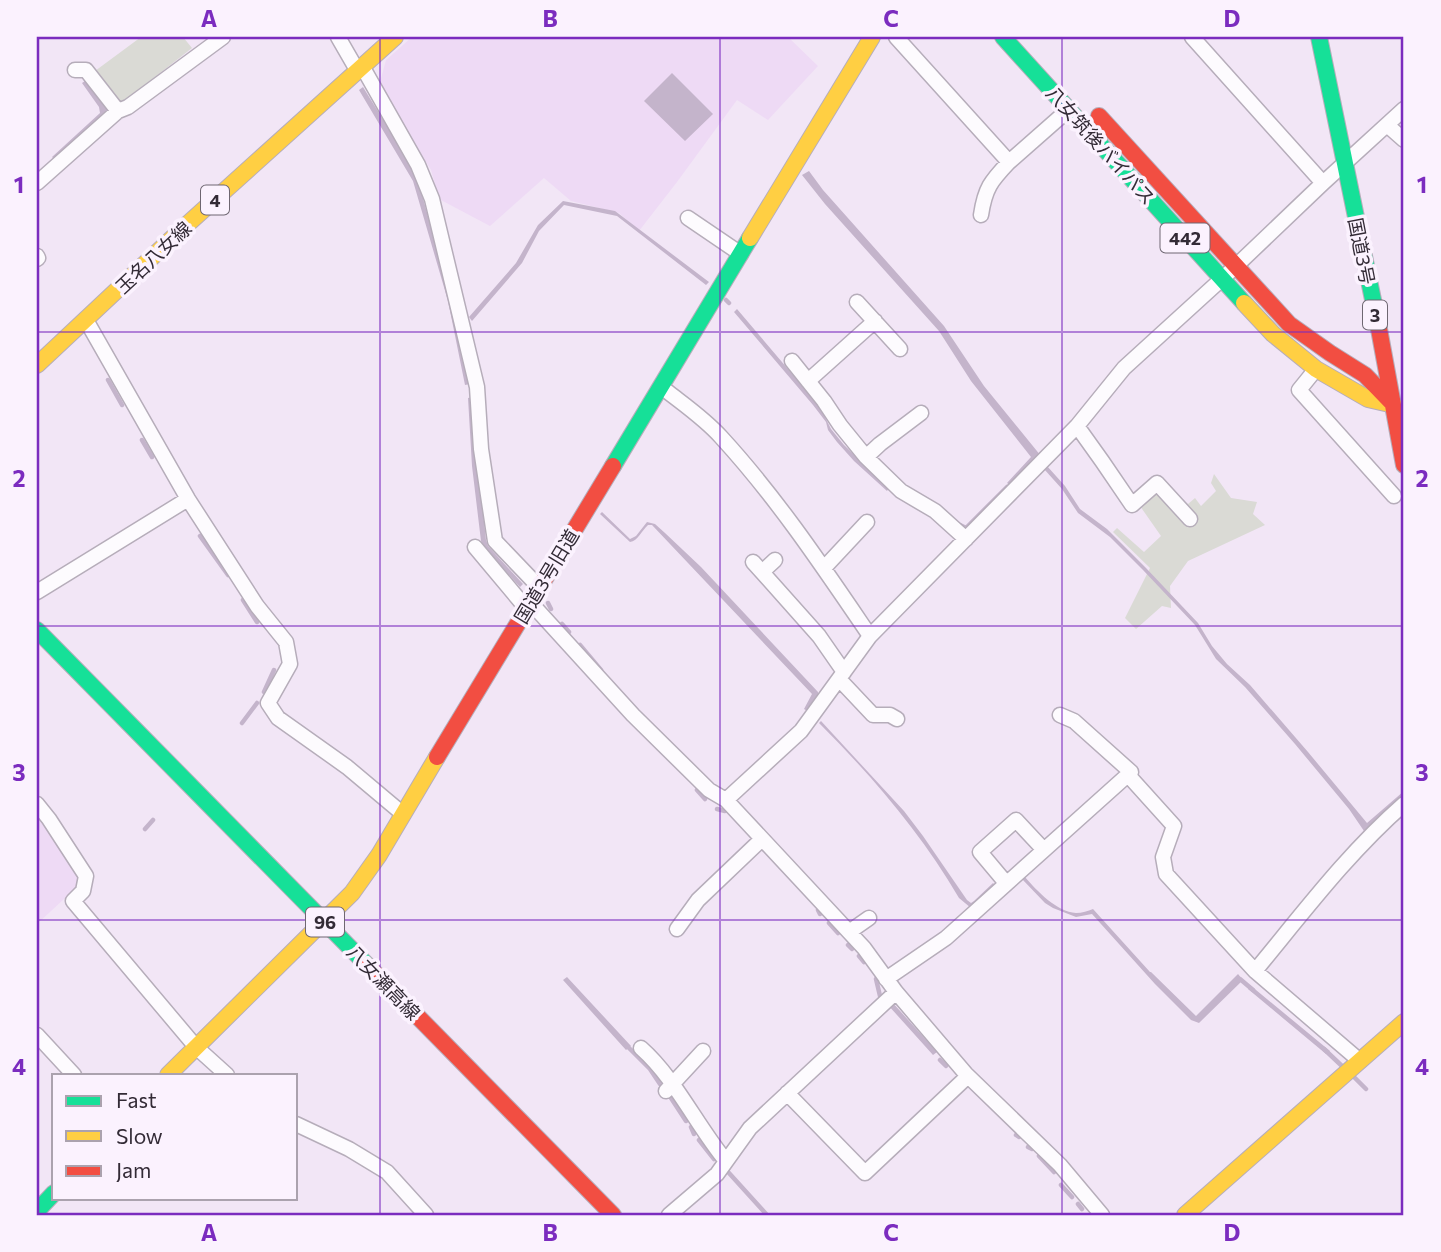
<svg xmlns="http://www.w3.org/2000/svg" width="1441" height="1252" font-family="Commissioner,'Noto Sans JP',sans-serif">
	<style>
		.built { fill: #eedaf5 }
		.green { fill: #dadad5 }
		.water { fill: #c4b4cb }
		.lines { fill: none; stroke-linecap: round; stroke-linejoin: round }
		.stream { stroke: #c4b4cb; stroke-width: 4.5 }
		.street-casing { stroke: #b6adba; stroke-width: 17 }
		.fast-casing { stroke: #b6adba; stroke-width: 18 }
		.slow-casing { stroke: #b6adba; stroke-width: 18 }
		.jam-casing { stroke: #b6adba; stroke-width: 18 }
		.street { stroke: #fdfbfe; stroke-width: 14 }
		.fast { stroke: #16e098; stroke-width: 16 }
		.slow { stroke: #ffcf43; stroke-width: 16 }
		.jam { stroke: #f24e42; stroke-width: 16 }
		.grid { fill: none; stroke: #7b2cbf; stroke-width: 2; stroke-opacity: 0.55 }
		.labels { text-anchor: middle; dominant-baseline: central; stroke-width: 7; stroke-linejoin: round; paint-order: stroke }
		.shield { fill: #fbf2fe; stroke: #6f6772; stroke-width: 2 }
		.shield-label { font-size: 18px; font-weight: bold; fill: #332b36 }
		.street-label { font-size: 19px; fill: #332b36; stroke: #fbf2fe }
		.neatline { fill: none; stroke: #7b2cbf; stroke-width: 2.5 }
		.grid-label { font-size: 23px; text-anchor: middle; font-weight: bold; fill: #7b2cbf }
	</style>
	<rect width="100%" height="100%" fill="#f2e6f6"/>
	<path class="built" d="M412,37H788L818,66L768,120L737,100L677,182L639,231L619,213L571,201L544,178L490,226L439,199L431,170L379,86L386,60Z
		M37,811L80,874L77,887L37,924Z"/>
	<path class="green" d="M141,37H183L192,48L122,103L95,71Z
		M1214,474L1231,498L1257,502L1253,514L1265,525L1188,561L1170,586L1171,608L1162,606L1136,629L1125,618L1150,568L1113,532L1117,528L1144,552L1161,536L1140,506L1162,481L1188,504L1195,498L1201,506L1216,491L1211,483Z"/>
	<path class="water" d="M672,73L713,114L685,141L644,101Z
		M88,79L107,105V116L56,161L52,157L100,113L99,107L82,83Z
		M363,87L411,165L419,184L452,303L470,384L465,385L448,301L413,181L359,90Z
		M809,171L823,190L944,326L984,386L1041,456L1012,487L1007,483L1031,457L971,381L939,331L825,204L802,175Z
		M563,201L615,211L709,282L706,285L617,216L564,205L539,231L522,263L472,321L469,317L516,263L538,225Z
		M737,309L793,375L822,411L831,429L844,445L889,488L887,491L854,461L837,442L828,430L826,422L813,405L734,312Z
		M473,397L476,448L486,540L488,546L523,584L520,587L485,548L481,541L472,466L468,398Z
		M1047,466L1065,486L1080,509L1107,529L1146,568L1198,623L1212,646L1227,664L1250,685L1308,752L1367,823L1404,791V797L1364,831L1349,809L1295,744L1245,687L1216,659L1195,625L1143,570L1110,537L1078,513L1062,489L1044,469Z
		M602,512L630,539L636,536L647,522L655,524L665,533L701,567L818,692V698L809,712L804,709L812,694L652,525H648C642,530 638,541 630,542L600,514Z
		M821,721L904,811L923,836L967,900L971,903L974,901L993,883L996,886L971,908L959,898C921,833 872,776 819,723Z
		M1025,877C1037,891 1057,912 1076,913C1082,913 1088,911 1093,909L1150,972H1151L1196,1016L1238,974L1243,980L1199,1023L1191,1020L1155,984L1092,914L1076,917L1053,908L1045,903L1022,879Z
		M567,977L631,1046L626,1050L563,980Z
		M1250,985L1330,1051L1326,1054L1248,989Z
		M892,1002L937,1052L933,1055L888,1005Z"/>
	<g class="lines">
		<path class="stream" d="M726,300L729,303
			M108,380L122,405
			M142,440L152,457
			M960,525L966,528L1007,487
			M200,536L228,575
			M243,600L257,622
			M548,603L551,609
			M562,624L569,632
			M580,645L601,670
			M264,692L274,670
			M242,723L257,703
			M697,790L705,799
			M717,809L725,811
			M145,829L153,820
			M818,910L820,914
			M829,923L838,933
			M848,945L852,949
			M859,956L864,962
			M876,979L880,996
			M1238,980L1240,979L1253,990
			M626,1045L650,1069L660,1084
			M1324,1049L1343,1067
			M940,1060L946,1066
			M1352,1075L1366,1089
			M671,1098L686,1121
			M691,1127L694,1134
			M1016,1135L1019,1137
			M699,1140L714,1159
			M1028,1147L1032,1149
			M1039,1156L1054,1172
			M729,1173L767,1215
			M1061,1185L1072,1197
			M1078,1204L1082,1209"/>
		<g class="street-casing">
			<path id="street" d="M338,37L357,70
				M896,37L1009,162L1059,118
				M1192,37L1323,183
				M362,66L418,165L432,199L477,387L481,449L495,541L539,587
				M75,70H86L118,111
				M1387,125L1404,140
				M37,183L118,111L128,107L223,37
				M981,215C985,188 991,181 1009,162
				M688,218L741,254
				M37,256L38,258L37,259
				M857,302L900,349
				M86,320L188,499L257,606L286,642L290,664L268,703L278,718L347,767L403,814
				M792,361L824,401L840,425L866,457L901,491L935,511L966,539
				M1316,369L1299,390L1394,496
				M808,381L875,321
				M668,392C686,406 706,420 721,437C777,498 823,567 870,636
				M1077,426L1102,461L1132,505L1157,483L1190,519
				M866,457L880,444L921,413
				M475,547L526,608
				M753,562L819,636L844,672
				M824,568L867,522
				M762,572L775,560
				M37,592L188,499
				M530,602L633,715L709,790L726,800L864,948L896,992L966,1074L1060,1165L1102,1215
				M839,679L873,715H890L897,719
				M1128,775L1174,826L1163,857L1166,874L1255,971L1360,1061
				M726,800L801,731L870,636L1077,426L1124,368L1236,266L1323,183L1404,109
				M37,804L49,819L86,876L83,891L73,901L196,1047L227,1075
				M1006,883L980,852L1016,820L1044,850
				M677,929L698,900L762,839
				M849,932L869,918
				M1255,971C1303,913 1348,853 1404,804
				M886,979L946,938L1131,772L1074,721L1060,715
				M37,1035L74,1075
				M641,1048C675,1078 697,1126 726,1161
				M666,1091L703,1051
				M787,1093L865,1173L968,1076
				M296,1124L349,1149L387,1172L426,1215
				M669,1215L717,1174L750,1128L896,992"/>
		</g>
		<g class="fast-casing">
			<path id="fast" d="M1003,37L1244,303
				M1319,37L1379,329
				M613,466L750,238
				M37,630L367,965
				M37,1211L54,1193"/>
		</g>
		<g class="slow-casing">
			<path id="slow" d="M750,238L872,37
				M1244,303L1273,334L1316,369L1368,399L1394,405
				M37,365L181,230L395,37
				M168,1075L352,893L379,855L437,757
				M1185,1215L1404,1022"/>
		</g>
		<g class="jam-casing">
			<path id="jam" d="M1099,116L1289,324L1330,353L1365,375L1392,403
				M1379,329L1404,465
				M437,757L613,466
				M367,965L613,1215"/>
		</g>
		<use href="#street" class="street"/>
		<use href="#fast" class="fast"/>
		<use href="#slow" class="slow"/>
		<use href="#jam" class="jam"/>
	</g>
	<path class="grid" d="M380,37V1215M720,37V1215M1062,37V1215M37,332H1404M37,626H1404M37,920H1404"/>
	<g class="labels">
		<g class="shield">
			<rect x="201" y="185.5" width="28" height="29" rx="5"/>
			<rect x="1160.5" y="223.5" width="49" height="29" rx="5"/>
			<rect x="1363" y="300.5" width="24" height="29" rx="5"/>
			<rect x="306" y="907.5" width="38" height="29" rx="5"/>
		</g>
		<g class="shield-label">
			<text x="215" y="200">4</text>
			<text x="1185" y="238">442</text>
			<text x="1375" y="315">3</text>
			<text x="325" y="922">96</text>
		</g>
		<g class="street-label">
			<text transform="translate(1101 145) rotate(48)">八女筑後バイパス</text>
			<text transform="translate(1362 251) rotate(79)">国道3号</text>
			<text transform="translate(153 257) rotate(-43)">玉名八女線</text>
			<text transform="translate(546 576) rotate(-59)">国道3号旧道</text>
			<text transform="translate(384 982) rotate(46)">八女瀬高線</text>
		</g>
	</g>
	<rect width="1441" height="1252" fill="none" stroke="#fbf2fe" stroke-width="77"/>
	<rect x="52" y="1074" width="245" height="126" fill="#fbf2fe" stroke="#aba2ae" stroke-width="2"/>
	<rect x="66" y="1096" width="35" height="10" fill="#16e098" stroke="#aba2ae" stroke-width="2"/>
	<text x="116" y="1108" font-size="21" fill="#332b36">Fast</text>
	<rect x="66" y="1131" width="35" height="10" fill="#ffcf43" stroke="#aba2ae" stroke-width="2"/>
	<text x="116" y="1144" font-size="21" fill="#332b36">Slow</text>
	<rect x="66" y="1166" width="35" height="10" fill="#f24e42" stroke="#aba2ae" stroke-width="2"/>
	<text x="116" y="1178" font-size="21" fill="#332b36">Jam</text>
	<rect x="38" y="38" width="1364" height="1176" class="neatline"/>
	<g class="grid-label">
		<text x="209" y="27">A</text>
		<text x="550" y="27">B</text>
		<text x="891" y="27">C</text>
		<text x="1232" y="27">D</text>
		<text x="19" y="193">1</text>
		<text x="1422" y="193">1</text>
		<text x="19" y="487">2</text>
		<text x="1422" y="487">2</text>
		<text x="19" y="781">3</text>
		<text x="1422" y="781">3</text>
		<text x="19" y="1075">4</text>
		<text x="1422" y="1075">4</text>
		<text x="209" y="1241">A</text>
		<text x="550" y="1241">B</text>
		<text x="891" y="1241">C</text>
		<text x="1232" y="1241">D</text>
	</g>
</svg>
